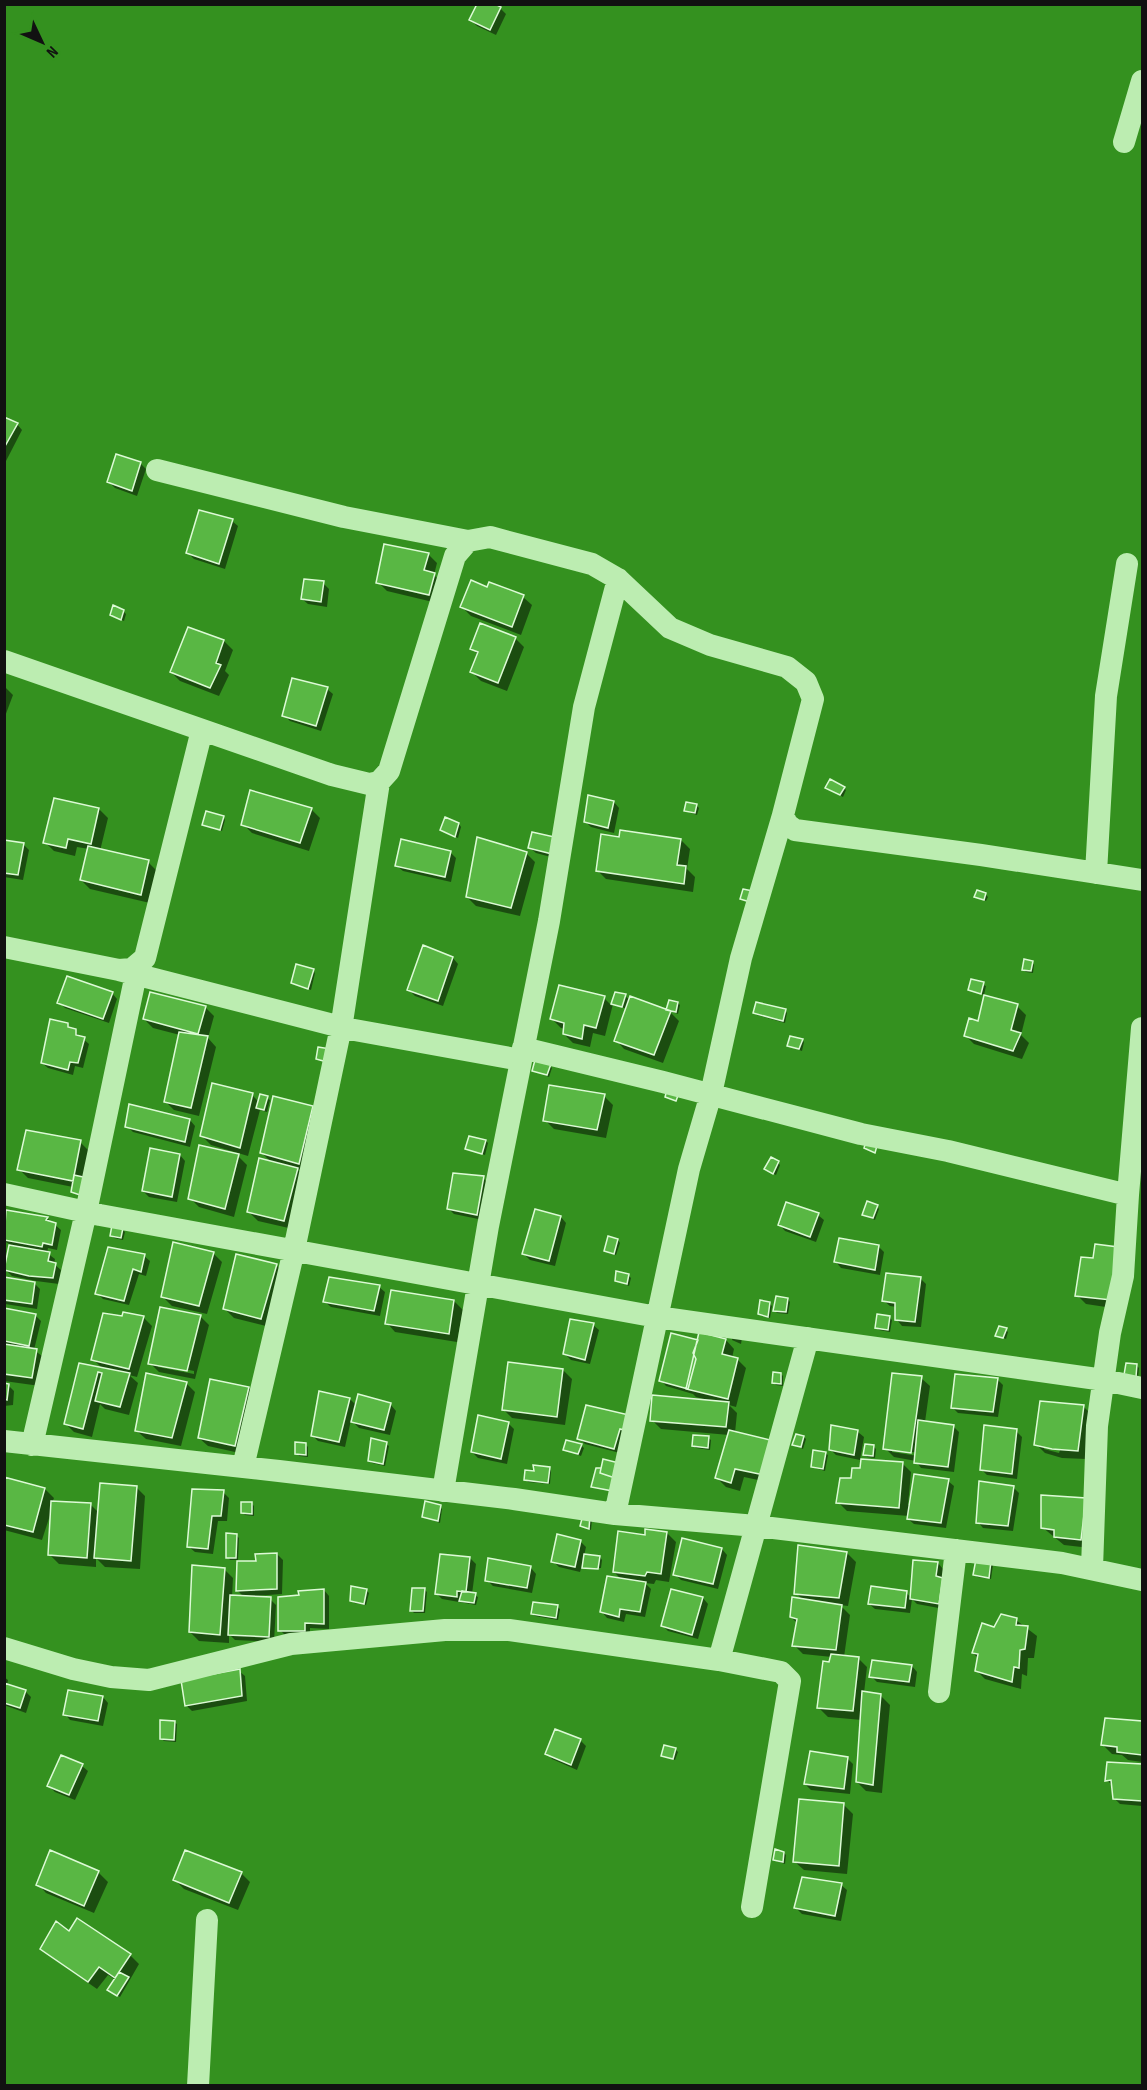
<svg xmlns="http://www.w3.org/2000/svg" width="1147" height="2090" font-family="'Sofia Sans Condensed',sans-serif">
	<style>
		.shadow { fill: #0007; fill-rule: evenodd }
		.building { fill: #59b744; stroke: #ddfad6; stroke-width: 1.5 }
		.lines { fill: none; stroke-linecap: round; stroke-linejoin: round }
		.street { stroke: #bcedb1; stroke-width: 22 }
	</style>
	<rect width="100%" height="100%" fill="#34911f"/>
	<path class="shadow" d="M492,4L500,8L506,14L496,35L477,26L471,20Z
		M4,419L17,424L22,430L6,461Z
		M140,463L146,469L137,496L115,488L109,482Z
		M232,521L238,526L225,569L194,559L188,553Z
		M428,554L437,563L434,575L443,584L437,603L387,591L378,582Z
		M323,583L329,589L327,607L308,604L302,599Z
		M488,589L523,597L532,605L521,635L471,616L462,607Z
		M123,611L126,614L124,621L115,617Z
		M515,638L524,647L507,691L481,681L472,672L478,655L472,648Z
		M224,641L233,650L225,671L229,675L219,696L180,681L171,672Z
		M4,686L13,695L4,719Z
		M327,689L333,694L321,731L290,721L284,715Z
		M844,788L846,790L843,797L830,790Z
		M55,799L99,809L108,818L100,851L148,862L157,871L150,903L90,889L81,880L89,849L77,847L75,856L54,851L45,842Z
		M614,802L619,808L614,833L591,827L585,821Z
		M696,805L699,808L697,815L686,811Z
		M311,809L320,818L309,851L252,833L243,824Z
		M223,817L225,820L222,831L204,825Z
		M459,824L461,827L458,838L442,830Z
		M533,834L562,860L536,853L530,848Z
		M681,840L690,849L687,869L695,877L693,892L606,879L597,870Z
		M4,841L23,844L29,850L23,880L4,877Z
		M450,852L456,858L451,882L403,871L397,866Z
		M526,853L535,862L520,916L476,906L467,897Z
		M985,894L988,897L986,901L976,897Z
		M453,958L458,964L443,1006L415,996L409,990Z
		M1032,962L1034,965L1033,973L1026,972L1023,970Z
		M313,971L315,973L311,990L292,983Z
		M972,981L986,986L984,995L969,990Z
		M560,987L604,998L612,1006L616,994L625,996L630,1000L631,998L668,1011L670,1002L678,1003L680,1005L678,1014L668,1010L679,1021L663,1063L624,1049L616,1040L627,1009L613,1004L605,1036L593,1033L590,1047L573,1043L564,1034L565,1029L561,1028L552,1019Z
		M112,993L117,999L109,1023L65,1008L59,1002Z
		M1017,1006L1026,1015L1021,1035L1029,1043L1022,1059L974,1044L965,1035L979,1022Z
		M205,1007L214,1016L208,1038L216,1047L199,1116L174,1110L165,1101L180,1035L153,1028L144,1019Z
		M785,1011L787,1013L785,1023L757,1015L755,1013Z
		M67,1025L89,1044L83,1068L75,1066L73,1075L48,1068L42,1063Z
		M802,1040L804,1042L802,1051L788,1046Z
		M550,1066L552,1068L549,1077L533,1070Z
		M252,1095L259,1102L261,1096L270,1100L267,1112L260,1110L248,1156L211,1145L202,1136Z
		M604,1096L613,1105L606,1138L554,1129L545,1120Z
		M312,1108L308,1172L297,1169L306,1178L293,1229L258,1221L249,1212L272,1163L262,1153Z
		M190,1120L195,1126L190,1147L133,1132L127,1126Z
		M486,1141L488,1143L485,1155L467,1149Z
		M80,1142L89,1151L85,1197L75,1194L72,1191L73,1187L28,1178L19,1169Z
		M180,1155L185,1161L177,1202L149,1197L143,1191Z
		M238,1156L247,1165L234,1217L199,1207L190,1198Z
		M778,1163L780,1165L776,1175L768,1171Z
		M483,1178L489,1184L483,1220L454,1214L449,1209Z
		M877,1206L879,1209L875,1220L864,1215Z
		M7,1211L47,1218L61,1230L57,1250L48,1248L47,1253L55,1259L54,1264L61,1270L59,1284L36,1281L12,1276L6,1270L11,1245L4,1241Z
		M818,1215L824,1220L816,1242L785,1231L780,1225Z
		M561,1217L566,1223L555,1266L530,1260L524,1254Z
		M122,1229L125,1232L123,1240L114,1238L112,1236Z
		M618,1240L620,1243L616,1255L608,1253L606,1250Z
		M878,1246L884,1252L880,1275L841,1268L836,1262Z
		M213,1253L222,1262L207,1314L172,1306L163,1297Z
		M144,1256L150,1261L146,1276L139,1274L129,1305L103,1299L97,1293Z
		M1083,1258L1119,1309L1086,1304L1077,1295Z
		M276,1265L285,1274L270,1327L234,1318L225,1309Z
		M628,1275L631,1278L629,1286L616,1280Z
		M4,1279L33,1282L40,1289L37,1309L5,1304Z
		M921,1279L926,1284L921,1327L902,1326L897,1320V1307L890,1306L884,1301Z
		M379,1287L385,1292L380,1316L331,1307L325,1302Z
		M788,1299L790,1302L788,1314L777,1313L775,1311Z
		M454,1301L463,1310L457,1342L395,1332L387,1323Z
		M769,1303L772,1306L770,1318L762,1316L759,1314Z
		M4,1309L35,1315L41,1321L34,1350L46,1359L40,1386L4,1381Z
		M200,1316L209,1325L195,1379L159,1372L150,1363ZM158,1364L194,1371V1374L158,1367Z
		M143,1317L152,1326L137,1377L129,1375L138,1383L129,1415L105,1409L100,1404L92,1437L74,1432L65,1423L80,1365L103,1369L93,1359L123,1318Z
		M889,1317L892,1320L890,1332L879,1330L877,1328Z
		M593,1325L599,1330L590,1364L571,1360L565,1354Z
		M1006,1330L1008,1332L1006,1339L997,1335Z
		M733,1334L742,1338L741,1344L732,1340Z
		M726,1340L734,1349L732,1358L737,1359L746,1368L736,1407L729,1405L737,1413L735,1433L773,1483L744,1477L740,1491L726,1487L717,1478L729,1435L661,1429L652,1420L707,1402V1400L696,1397L693,1394L666,1386L661,1380L698,1342Z
		M1137,1366L1139,1368L1138,1379L1129,1377Z
		M563,1370L572,1379L565,1425L512,1418L503,1409Z
		M781,1374L783,1376V1386L776,1385L774,1383Z
		M921,1378L930,1386L925,1422L953,1426L959,1432L954,1472L921,1468L916,1461L894,1457L885,1448ZM892,1449L919,1453L918,1456L892,1452Z
		M997,1379L1003,1385L998,1417L958,1413L952,1407Z
		M186,1383L195,1392L181,1446L146,1439L137,1431Z
		M4,1385H8L14,1391L13,1405L4,1406Z
		M249,1388L257,1397L244,1454L208,1446L199,1438Z
		M359,1396L391,1405L396,1411L390,1435L359,1428L351,1420L345,1447L318,1441L312,1435L350,1399L357,1406Z
		M587,1406L630,1434L620,1453L585,1444L579,1438Z
		M1083,1406L1092,1415L1086,1459L1062,1458L1045,1453L1036,1444ZM1044,1446L1060,1450L1059,1453L1044,1449Z
		M508,1423L514,1429L507,1464L478,1458L472,1452Z
		M1016,1431L1022,1437L1017,1479L987,1475L981,1469Z
		M858,1432L864,1437L860,1460L836,1455L830,1449Z
		M804,1437L806,1439L803,1449L794,1444Z
		M708,1438L711,1440L710,1450L696,1448L694,1446Z
		M386,1444L389,1446L385,1466L372,1463L369,1461Z
		M306,1445L308,1447V1457L299,1456L297,1453Z
		M581,1445L584,1448L581,1456L565,1450Z
		M873,1446L876,1449L875,1458L867,1457L865,1455Z
		M825,1453L828,1455L825,1471L815,1468L812,1466Z
		M902,1463L911,1472L908,1505H911L948,1481L954,1486L946,1528L914,1524L908,1519L909,1516L847,1511L838,1502L852,1480Z
		M549,1468L551,1471L550,1484L528,1482L526,1479L535,1473Z
		M4,1478L45,1489L54,1498L52,1503L91,1505L99,1513L136,1487L145,1496L140,1569L105,1567L96,1558V1567L59,1564L50,1555L52,1509L42,1540L4,1530Z
		M1013,1487L1019,1493L1013,1531L983,1528L978,1522Z
		M223,1492L229,1498L227,1521H218L213,1554L195,1552L189,1547Z
		M1085,1499L1090,1548L1064,1545L1042,1527Z
		M252,1504L254,1506V1516L245,1515L242,1512Z
		M440,1507L442,1509L440,1523L424,1516Z
		M592,1520L591,1530L582,1526Z
		M667,1533L676,1542L669,1582L656,1580L654,1584L645,1583L651,1589L645,1617L626,1614L624,1622L607,1618L602,1612L622,1580L614,1572L646,1536Z
		M236,1535L239,1538L238,1560H230L228,1557Z
		M580,1541L586,1547L584,1556L600,1557L602,1560L601,1568H585L582,1565L580,1572L559,1567L553,1561Z
		M722,1549L727,1555L718,1589L681,1580L675,1574Z
		M847,1553L856,1562L848,1606L840,1605L850,1615L844,1657L858,1658L867,1667L864,1693L881,1696L890,1705L882,1793L866,1791L857,1782L862,1720L828,1717L819,1708L832,1657L803,1654L794,1645L798,1624L791,1617L803,1600L796,1593Z
		M277,1554L283,1560L282,1594L254,1596V1598L270,1599L276,1605L274,1642L235,1640L229,1634V1643L199,1641L190,1632L224,1569L233,1578L232,1597L245,1598L238,1591L258,1562Z
		M470,1558L476,1564L472,1594L478,1597L476,1605L442,1599L437,1594Z
		M977,1561L993,1565L991,1579L977,1577L975,1574Z
		M938,1563L943,1569L944,1609L917,1604L912,1599L910,1613L875,1609L869,1604L906,1593L911,1597Z
		M531,1568L536,1574L532,1593L493,1586L487,1580Z
		M424,1589L427,1592L425,1613H414L412,1611Z
		M324,1590L329,1596V1629L310,1628V1636H286L280,1630L300,1596Z
		M366,1590L369,1593L366,1605L354,1603L352,1600Z
		M672,1590L703,1598L708,1604L698,1639L668,1631L662,1625Z
		M557,1607L560,1609L558,1620L535,1616L532,1613Z
		M1016,1620L1037,1636L1034,1658H1028L1027,1676L1022,1674L1021,1689L985,1679L976,1670L978,1658L973,1653L994,1628Z
		M912,1666L917,1672L915,1687L877,1682L871,1676Z
		M239,1671L245,1676L247,1701L192,1711L186,1705Z
		M4,1677L8,1680L7,1685L26,1692L31,1697L26,1713L4,1705Z
		M103,1697L108,1703L103,1726L70,1720L65,1714Z
		M1106,1719L1142,1723V1762L1128,1760L1122,1755L1112,1754L1103,1745Z
		M174,1722L177,1724L176,1742L164,1741L162,1739Z
		M580,1740L586,1746L577,1770L552,1759L547,1753Z
		M675,1749L678,1752L675,1760L663,1756Z
		M61,1757L82,1766L88,1771L75,1800L55,1792L49,1786Z
		M847,1758L853,1764L850,1794L811,1790L805,1784Z
		M1108,1764L1142,1765V1806L1120,1804L1114,1798L1113,1786L1107,1780Z
		M844,1805L853,1814L847,1874L804,1870L795,1862Z
		M51,1852L99,1873L108,1882L94,1913L46,1893L38,1884Z
		M784,1853L786,1855L785,1864L774,1860Z
		M241,1873L250,1882L238,1910L184,1889L175,1880Z
		M841,1885L847,1890L841,1921L802,1914L796,1908Z
		M70,1933L130,1955L139,1964L120,1997L112,1992L116,1980L108,1975L97,1989L51,1957L42,1948Z"/>
	<path class="building" d="M477,4H495L501,7L490,30L469,20Z
		M4,417L18,423L4,448Z
		M116,454L141,462L132,491L107,482Z
		M199,510L233,519L219,564L186,553Z
		M384,544L429,553L424,570L435,573L429,595L376,583Z
		M304,579L324,581L321,602L301,599Z
		M471,580L487,587L489,582L524,595L512,627L460,607Z
		M113,605L124,610L121,620L110,615Z
		M480,623L516,637L498,683L470,672L478,652L470,649Z
		M188,627L224,640L216,663L221,665L210,688L170,672Z
		M292,678L328,687L316,726L282,716Z
		M830,779L845,787L840,795L825,788Z
		M250,790L312,808L300,843L241,825Z
		M588,795L614,801L608,828L584,822Z
		M54,798L99,808L91,844L68,839L66,848L43,843Z
		M686,802L697,804L695,813L684,811Z
		M206,811L224,816L220,830L202,825Z
		M445,817L459,823L455,837L440,830Z
		M620,830L681,839L677,865L686,866L684,884L596,871L601,834L619,837Z
		M532,832L559,838L556,855L528,848Z
		M477,837L527,852L511,908L466,897Z
		M401,839L451,851L445,877L395,866Z
		M4,840L24,843L18,875L4,873Z
		M88,846L149,860L141,895L80,880Z
		M743,889L753,891L750,902L740,899Z
		M977,890L986,893L984,900L974,897Z
		M423,945L453,957L438,1001L407,990Z
		M1024,959L1033,961L1031,971L1022,970Z
		M296,964L314,969L308,989L291,983Z
		M67,976L113,992L103,1019L57,1003Z
		M971,979L984,982L981,994L968,990Z
		M559,985L605,996L596,1028L584,1025L582,1039L563,1034L564,1023L550,1019Z
		M150,992L206,1006L198,1034L143,1019Z
		M615,992L626,994L622,1007L611,1004Z
		M984,995L1018,1004L1011,1030L1021,1033L1013,1051L964,1036L969,1018L978,1021Z
		M630,996L671,1011L654,1055L614,1041Z
		M669,1000L678,1002L676,1012L666,1010Z
		M756,1002L786,1009L783,1021L753,1013Z
		M50,1019L68,1023V1027L76,1029V1035L85,1037L78,1063L70,1062L68,1070L41,1063Z
		M179,1032L208,1036L191,1108L164,1102Z
		M790,1036L803,1039L799,1049L787,1046Z
		M318,1047L331,1049L327,1062L316,1059Z
		M535,1060L551,1064L547,1075L532,1071Z
		M212,1083L253,1093L240,1148L200,1136Z
		M549,1085L605,1094L597,1130L543,1121Z
		M668,1086L680,1090L676,1101L665,1097Z
		M260,1094L268,1096L264,1110L256,1108Z
		M273,1096L313,1106L299,1164L260,1153Z
		M129,1104L190,1119L185,1142L125,1127Z
		M26,1130L81,1140L73,1181L17,1170Z
		M469,1136L486,1140L482,1154L465,1149Z
		M867,1138L878,1142L875,1153L864,1148Z
		M199,1145L239,1154L225,1209L188,1199Z
		M150,1148L180,1154L172,1197L142,1191Z
		M771,1157L779,1161L773,1174L764,1169Z
		M259,1158L298,1168L284,1221L247,1212Z
		M453,1173L484,1176L477,1215L447,1209Z
		M74,1175L88,1178L83,1196L71,1192Z
		M867,1201L878,1205L873,1218L862,1215Z
		M786,1202L819,1213L810,1237L778,1225Z
		M535,1209L561,1216L549,1261L522,1254Z
		M6,1210L48,1217L46,1220L56,1223L52,1245L43,1243L42,1247L4,1240Z
		M112,1225L123,1228L121,1238L110,1236Z
		M608,1236L618,1239L614,1254L604,1251Z
		M839,1238L879,1245L875,1270L834,1262Z
		M173,1242L214,1252L199,1306L161,1297Z
		M1095,1244L1118,1247L1111,1300L1075,1296L1081,1257L1093,1258Z
		M9,1245L50,1252L48,1261L56,1263L53,1278L29,1276L4,1270Z
		M108,1247L145,1254L141,1272L133,1269L124,1301L95,1294Z
		M236,1254L277,1264L261,1319L223,1309Z
		M616,1271L629,1274L627,1284L615,1281Z
		M886,1273L921,1277L915,1322L895,1320V1303L882,1301Z
		M4,1277L35,1282L32,1304L4,1300Z
		M329,1277L380,1285L374,1311L323,1302Z
		M391,1290L454,1300L449,1334L385,1324Z
		M776,1296L788,1298L786,1312L773,1311Z
		M760,1300L770,1302L768,1317L758,1314Z
		M160,1307L201,1315L187,1371L148,1364Z
		M4,1308L36,1314L29,1346L4,1341Z
		M123,1312L144,1316L129,1369L91,1360L103,1313L122,1316Z
		M877,1314L890,1316L888,1330L875,1328Z
		M570,1319L594,1323L585,1360L563,1354Z
		M999,1326L1007,1328L1003,1338L995,1336Z
		M699,1332L726,1339L722,1354L738,1358L728,1399L686,1389Z
		M671,1333L698,1340L693,1353L696,1359L688,1389L659,1381Z
		M4,1344L37,1349L32,1378L4,1374Z
		M508,1362L563,1369L557,1417L502,1410Z
		M79,1363L130,1373L120,1407L95,1401L102,1373L98,1372L83,1429L64,1424Z
		M1126,1363L1137,1364L1136,1377L1124,1375Z
		M773,1372L781,1373V1384L772,1383Z
		M146,1373L187,1382L172,1438L135,1431Z
		M892,1373L922,1376L911,1453L883,1449Z
		M955,1374L998,1378L993,1412L951,1408Z
		M210,1379L249,1387L235,1446L198,1438Z
		M4,1383L9,1384L7,1400L4,1399Z
		M319,1391L350,1398L339,1442L311,1436Z
		M358,1394L391,1403L384,1430L351,1422Z
		M652,1395L729,1402L726,1427L650,1421Z
		M1040,1401L1084,1405L1078,1451L1052,1449L1034,1445Z
		M586,1405L629,1415L624,1430L620,1429L614,1449L577,1439Z
		M478,1415L509,1422L501,1459L471,1452Z
		M918,1420L954,1425L948,1467L914,1463Z
		M831,1425L858,1430L854,1455L829,1450Z
		M984,1425L1017,1429L1012,1474L980,1470Z
		M729,1430L774,1441L764,1475L735,1469L731,1483L715,1478Z
		M796,1434L804,1436L801,1447L792,1445Z
		M693,1435L709,1436L708,1448L692,1446Z
		M371,1438L387,1442L383,1464L368,1461Z
		M566,1440L582,1444L578,1454L563,1450Z
		M295,1442L306,1443V1455L295,1454Z
		M865,1444L874,1445L873,1456L863,1455Z
		M813,1450L826,1452L823,1469L811,1467Z
		M603,1459L619,1463L615,1478L600,1473Z
		M861,1459L903,1462L899,1508L836,1503L840,1478H851L852,1468H860Z
		M533,1465L550,1467L548,1483L524,1480L525,1470L534,1471Z
		M596,1468H601L600,1473L615,1478L613,1491L591,1487Z
		M914,1474L949,1479L941,1523L907,1519Z
		M4,1477L45,1488L33,1532L4,1525Z
		M979,1481L1014,1486L1008,1526L976,1523Z
		M100,1483L137,1486L131,1561L94,1558Z
		M192,1489L224,1490L221,1516H212L208,1549L187,1547Z
		M1041,1495L1086,1498L1081,1540L1054,1537V1530L1041,1528Z
		M51,1501L91,1503L87,1558L48,1555Z
		M425,1501L441,1505L438,1521L422,1517Z
		M241,1502H252V1514L241,1513Z
		M583,1515L590,1516L589,1529L580,1526Z
		M645,1529L667,1532L661,1574L647,1572L645,1576L613,1572L618,1531L645,1535Z
		M226,1533L237,1534L236,1558H226Z
		M557,1534L581,1540L575,1567L551,1562Z
		M682,1538L722,1548L713,1584L673,1575Z
		M798,1545L847,1552L839,1598L794,1594Z
		M277,1553V1589L236,1591L237,1561H256L255,1554Z
		M440,1554L470,1557L466,1592L457,1591V1597L435,1594Z
		M584,1554L600,1556L598,1569L582,1568Z
		M488,1558L531,1566L527,1588L485,1581Z
		M976,1559L991,1561L989,1578L973,1575Z
		M913,1560L938,1562L936,1576L943,1578L939,1604L910,1599Z
		M192,1565L225,1568L220,1635L189,1632Z
		M607,1576L646,1582L640,1612L620,1609L619,1617L600,1612Z
		M351,1586L367,1589L364,1604L350,1601Z
		M871,1586L907,1591L905,1608L868,1604Z
		M412,1588H425L423,1611H410Z
		M324,1589V1624L305,1623V1631H278V1597L299,1595L298,1591Z
		M671,1589L703,1597L692,1635L661,1626Z
		M462,1591L476,1593L474,1603L459,1601Z
		M230,1595L271,1597L269,1637L228,1635Z
		M792,1597L842,1605L836,1650L792,1646L797,1619L790,1617Z
		M533,1602L558,1605L556,1618L531,1614Z
		M1001,1614L1017,1618L1016,1625L1028,1626L1025,1649L1020,1650L1019,1668L1014,1667L1012,1682L975,1671L978,1654L972,1653L982,1623L994,1627Z
		M831,1654L859,1657L853,1711L817,1708L823,1661L829,1662Z
		M872,1660L912,1665L909,1682L869,1677Z
		M240,1669L242,1696L185,1706L181,1680Z
		M4,1683L26,1690L20,1708L4,1703Z
		M68,1690L103,1696L98,1721L63,1715Z
		M862,1691L881,1694L873,1785L856,1782Z
		M1105,1718L1142,1721V1755L1117,1752V1747L1101,1745Z
		M160,1720L175,1721L174,1740L160,1739Z
		M555,1729L581,1739L571,1765L545,1754Z
		M664,1745L676,1748L673,1759L661,1756Z
		M810,1751L848,1757L844,1789L804,1784Z
		M61,1755L83,1764L69,1795L47,1786Z
		M1107,1762L1142,1764V1801L1113,1799L1111,1780L1105,1781Z
		M799,1799L844,1803L839,1866L793,1862Z
		M775,1849L784,1852L783,1862L773,1860Z
		M50,1850L99,1871L84,1906L36,1885Z
		M185,1850L242,1872L229,1903L173,1880Z
		M802,1877L842,1883L835,1916L794,1908Z
		M77,1918L131,1954L115,1978L99,1967L88,1982L40,1949L56,1921L69,1931Z
		M119,1972L129,1977L117,1996L107,1990Z"/>
	<g class="lines">
		<path class="street" d="M1124,142L1142,81
			M157,470L344,517L468,541
			M4,661L332,775L369,784L379,782L389,771L455,556L468,541L490,537L592,564L618,579L670,628L710,645L787,667L806,682L813,699L783,815L787,824L795,830L981,855L1142,880
			M1096,873L1106,696L1127,564
			M4,947L119,970L132,969L145,958L202,730
			M119,970L349,1029L521,1060
			M523,1048L663,1082L861,1134L948,1151L1128,1195
			M4,1194L100,1215L657,1317L1104,1380L1142,1388
			M4,1441L279,1471L514,1499L615,1514L756,1526L1062,1563L1142,1580
			M32,1445L86,1212L136,974
			M243,1467L294,1250L342,1022L379,782
			M443,1491L488,1226L549,921L584,707L618,579
			M615,1514L689,1169L711,1094L741,958L783,815
			M1092,1568L1097,1426L1110,1333L1123,1276L1128,1195L1142,1028
			M4,1648L73,1669L111,1677L149,1680L291,1644L445,1630H509L719,1660L781,1672L790,1681L752,1907
			M719,1660L808,1338
			M939,1692L956,1550
			M198,2086L207,1920"/>
	</g>
	<rect width="1147" height="2090" fill="none" stroke="#111111" stroke-width="12"/>
	<g transform="translate(42 42) rotate(134)" stroke="#34911f" stroke-width="4.5" paint-order="stroke">
	<path d="M0-4.5L10 22L0 15L-10 22Z" fill="#111111"/>
	<text y="-9" font-size="16" font-weight="bold" text-anchor="middle" fill="#111111">N</text>
	</g>
</svg>
